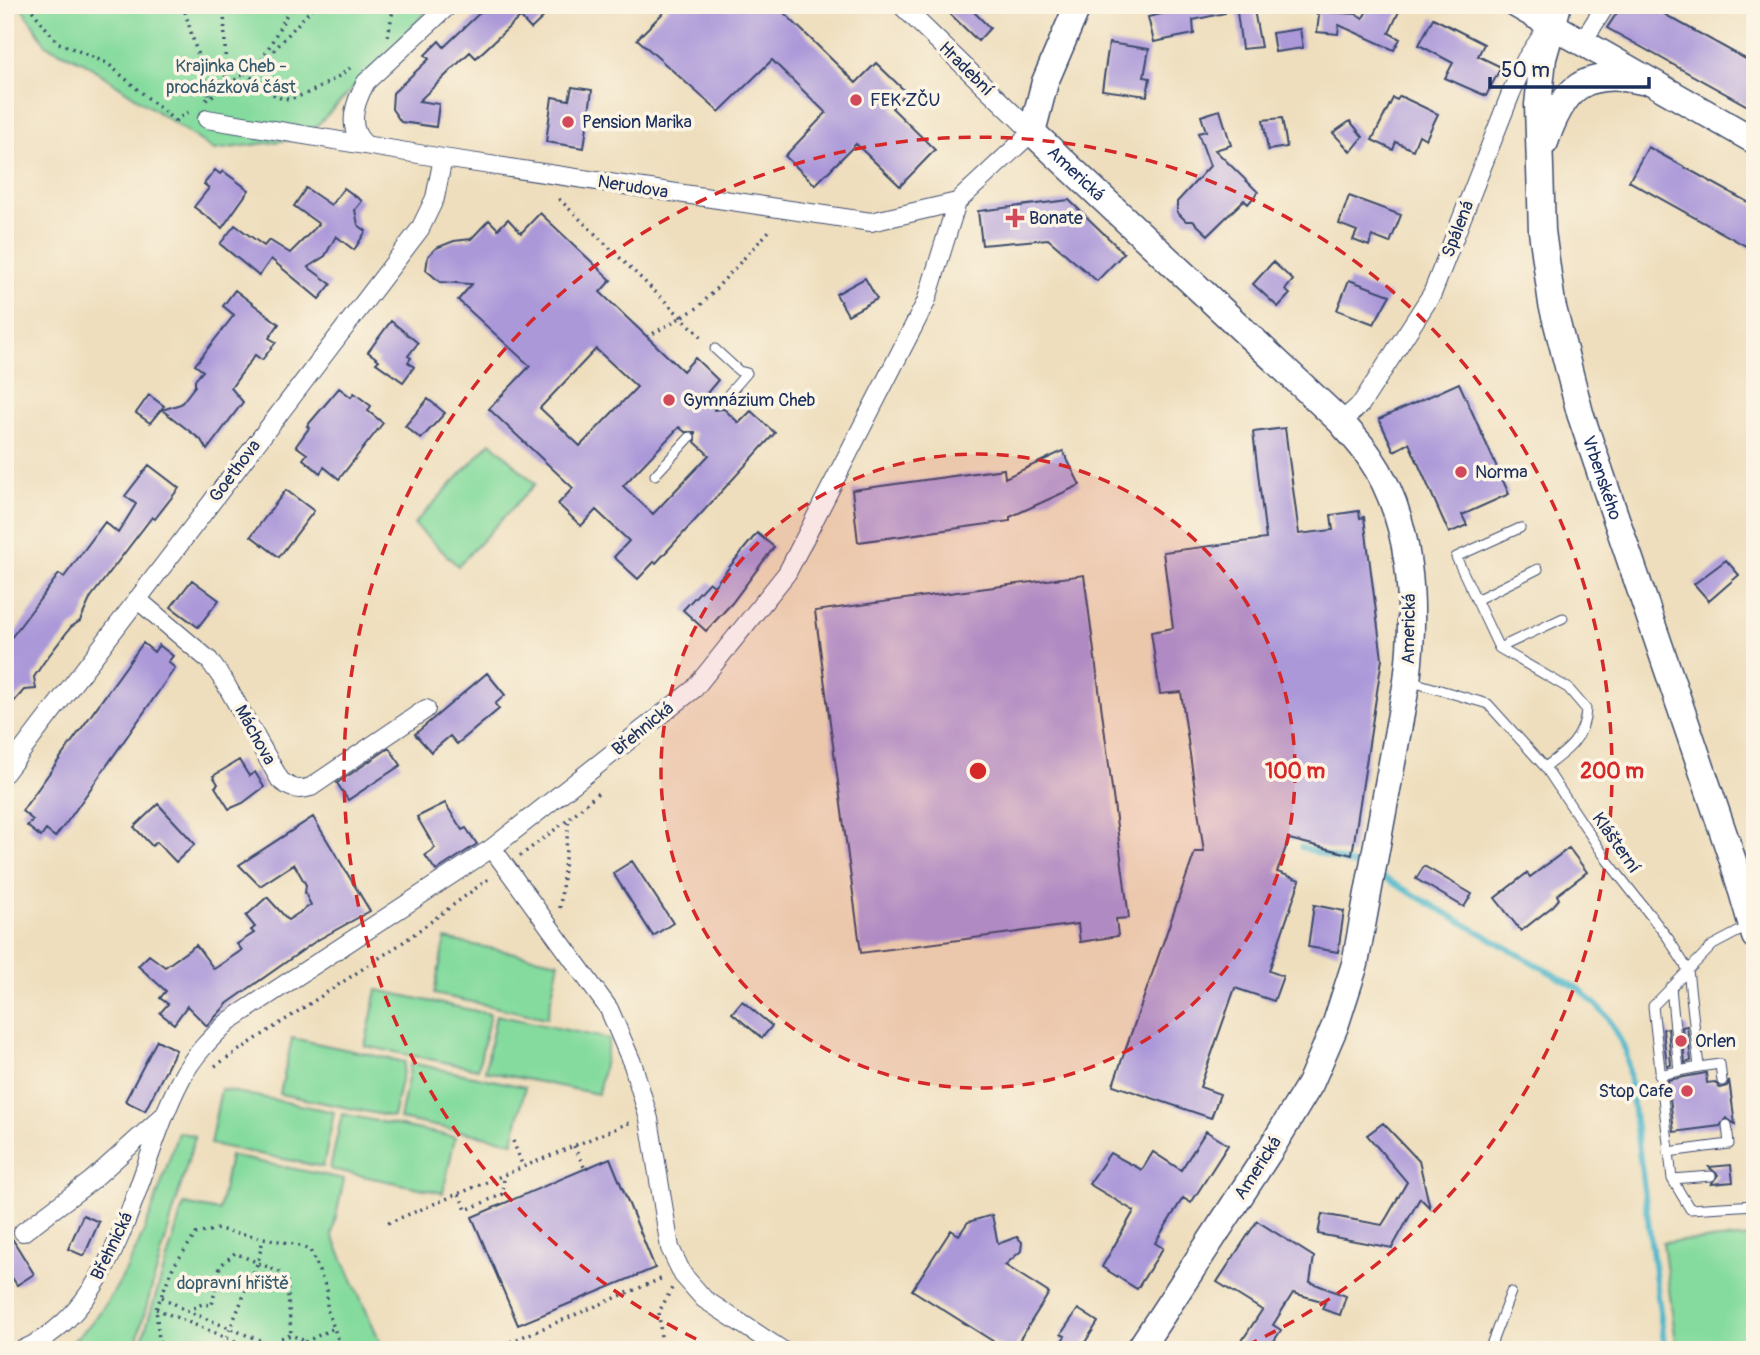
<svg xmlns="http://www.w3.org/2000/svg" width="1760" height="1355" font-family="Pangolin,sans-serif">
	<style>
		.green { fill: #85db9e; stroke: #50857e; stroke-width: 2 }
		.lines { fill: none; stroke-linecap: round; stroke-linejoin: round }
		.stream { stroke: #4cb6ca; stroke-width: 6 }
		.building { fill: #ab98d9; fill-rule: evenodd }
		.lane-casing { stroke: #3b496c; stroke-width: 11 }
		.street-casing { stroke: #3b496c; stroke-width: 20 }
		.secondary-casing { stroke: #3b496c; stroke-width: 29 }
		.path { stroke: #3b496c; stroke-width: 3.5; stroke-dasharray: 2 5; stroke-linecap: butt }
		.lane { stroke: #fff; stroke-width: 9 }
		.street { stroke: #fff; stroke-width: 18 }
		.secondary { stroke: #fff; stroke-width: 26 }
		.ring { fill: none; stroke: #d62828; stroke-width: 3.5; stroke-dasharray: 12 9 }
		.poi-dot { fill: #d1495b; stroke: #fcf5e5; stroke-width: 2.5 }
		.labels { text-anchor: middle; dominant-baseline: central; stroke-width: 7; stroke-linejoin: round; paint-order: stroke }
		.park-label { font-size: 18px; fill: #365a6e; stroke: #fcf5e5 }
		.street-label { font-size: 18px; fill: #1b2f5e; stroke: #fcf5e5 }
		.poi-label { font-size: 18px; fill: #1b2f5e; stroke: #fcf5e5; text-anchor: start }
		.centre { fill: #d62828; stroke: #fcf5e5; stroke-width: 3.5 }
		.ring-label { font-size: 21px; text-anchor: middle; font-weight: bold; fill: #d62828; stroke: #fcf5e5; stroke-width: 7; stroke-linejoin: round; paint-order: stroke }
	</style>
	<rect width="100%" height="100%" fill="#fcf5e5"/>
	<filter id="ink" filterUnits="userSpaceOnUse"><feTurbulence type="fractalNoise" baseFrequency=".0143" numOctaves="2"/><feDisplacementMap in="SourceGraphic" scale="14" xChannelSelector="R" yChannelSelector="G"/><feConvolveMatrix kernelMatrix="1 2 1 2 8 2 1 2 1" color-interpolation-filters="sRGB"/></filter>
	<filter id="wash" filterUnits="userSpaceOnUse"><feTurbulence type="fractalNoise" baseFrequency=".00686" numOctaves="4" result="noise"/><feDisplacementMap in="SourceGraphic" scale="28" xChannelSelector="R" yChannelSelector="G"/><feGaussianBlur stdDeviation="1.57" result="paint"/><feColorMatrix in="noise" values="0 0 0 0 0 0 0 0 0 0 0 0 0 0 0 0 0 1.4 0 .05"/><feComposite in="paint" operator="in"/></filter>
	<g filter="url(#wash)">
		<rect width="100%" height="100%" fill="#eedebd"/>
		<path class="green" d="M20,5H433L305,138L214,150L83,62L47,46Z
			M491,442L535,484L458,566L414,524Z
			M445,939L559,962L547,1018L434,994Z
			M377,990L490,1014L478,1069L365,1046Z
			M496,1015L609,1039L598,1094L485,1071Z
			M292,1038L405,1062L393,1117L280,1094Z
			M411,1063L525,1087L513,1142L400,1119Z
			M221,1089L334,1112L323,1167L210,1144Z
			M342,1114L455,1137L443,1193L330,1169Z
			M178,1132L195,1136L134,1350H61C126,1306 155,1203 178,1132Z
			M230,1156L344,1179L332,1235L384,1350H139L184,1204L219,1211Z
			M1755,1237V1350H1677L1663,1242Z"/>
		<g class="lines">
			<path class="stream" d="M1301,847L1366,869
				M1379,875L1581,990L1607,1016L1626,1051L1665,1350"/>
		</g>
		<g id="blocks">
			<path class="building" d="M488,5H556L531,29L520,17L476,58L470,52L419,101L439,104L436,127L401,122L392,109L393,93L429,59L425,55L439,41L444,47Z
				M671,5H776L856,83L876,63L906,92L892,108L935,150L900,186L856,144L815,185L785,156L826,113L772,60L719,112L637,39Z
				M941,5H967L990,28L978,41Z
				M1169,5H1224L1225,13L1193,20L1194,34L1154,42L1148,17L1170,12Z
				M1236,5H1253L1261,47L1242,49Z
				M1370,5H1402L1389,33L1400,39L1394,50L1339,25L1338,34L1317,32L1319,16L1314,11L1356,14L1363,18Z
				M1622,5H1669L1664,14L1755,64V110L1607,28Z
				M1433,18L1484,44L1478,56L1501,67L1486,96L1445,78L1453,63L1419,45Z
				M1300,29L1303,48L1275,52L1272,33Z
				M1109,43L1149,49L1144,77L1150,78L1147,96L1102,90Z
				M572,87L592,90L584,148L546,142L552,97L569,100Z
				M1400,96L1438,114L1426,139L1419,135L1413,150L1396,142L1393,150L1372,140L1393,98L1397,100Z
				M1220,110L1231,145L1215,150L1258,192L1248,204L1244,200L1208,235L1193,221H1186L1177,212V202L1210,166L1198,133L1206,131L1201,116Z
				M1282,118L1287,147L1268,150L1263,120Z
				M1350,121L1363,137L1351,152L1333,133Z
				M1648,147L1755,206V251L1629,181Z
				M215,170L220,174L223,171L249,190L222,228L194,207L209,188L204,184Z
				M306,188L331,205L344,188L362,201L355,210L358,225L366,231L354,250L336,236L325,256L308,267L331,284L319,299L271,259L259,276L220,244L235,225L264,246L269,240L290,253L319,224L294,206Z
				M1349,196L1401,215L1390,243L1372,236L1369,246L1353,240L1357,231L1339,224Z
				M1069,200L1124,253L1097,281L1048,239L982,245L978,211Z
				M540,213L611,280L600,292L683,371L695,358L718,380L707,393L714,400V410L724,409L739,423L751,411L775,433L656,563L654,562L638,579L614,557L629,541L596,510L581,526L558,504L573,488L489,409L530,366L458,300L472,284L440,282L426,270L428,256L436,248L454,241L471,239L489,220L498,229L508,219L521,233ZM596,349L637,387L580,446L540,408ZM679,427L685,432H695V442L709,455L653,514L623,486Z
				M1273,262L1293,280L1285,290L1290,294L1278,307L1253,284Z
				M865,278L877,299L848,315L836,294Z
				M1349,280L1390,295L1374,324L1337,310Z
				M235,290L279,324L269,338L276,342L262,360L255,355L231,388L243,402L207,450L201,440L162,410L181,404L195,386V380L203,371L195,365L234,315L223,306Z
				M391,321L418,343L408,356L411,358L408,362L414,367L403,382L376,363L379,360L368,352Z
				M1459,383L1509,494L1462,515L1467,525L1449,533L1409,443L1394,451L1379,419Z
				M339,388L351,397L354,393L371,406L368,411L383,423L339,479L324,467L320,473L303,459L307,454L296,446L309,428L307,426Z
				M149,395L164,406L150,423L136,413Z
				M428,399L445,413L421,439L405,426Z
				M1285,428L1299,534L1333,530L1331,515L1359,511L1360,518L1364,517L1382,659L1352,855L1289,839L1277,872L1300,880L1269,971L1283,976L1274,1001L1235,988L1200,1087L1220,1094L1211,1118L1113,1085L1195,852H1204L1181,692L1160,694L1151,632L1173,628L1163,552L1266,539L1253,432Z
				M1063,451L1080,485L1010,517V521L858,542L852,490L1004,469L1005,478Z
				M149,465L179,488L155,519L152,517L91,597L80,621L71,627L44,662L34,677L36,689L24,690L5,712V646L59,574L64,577L105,522L118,533L136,504L125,496Z
				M286,490L314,511L279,557L251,536Z
				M757,533L774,547L732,603L706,631L683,610L709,582L714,586Z
				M1726,560L1739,575L1709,601L1694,584Z
				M1084,575L1129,918L1116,919L1118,936L1080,942L1078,924L861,953L815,611Z
				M192,580L219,600L198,627L171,607Z
				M143,643L154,652L159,645L173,656L168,662L175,668L70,818L55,837L46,830L41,837L27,826L33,820L22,811Z
				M487,673L505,695L495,704L499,709L457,744L450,736L431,752L415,734Z
				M389,748L401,765L348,800L337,783Z
				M239,760L249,776L255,772L264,787L243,803L229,809L215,787L218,784L213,776Z
				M445,803L462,830L466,828L477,844L436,871L425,855L435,848L417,817Z
				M158,804L195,844L176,862L157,842L152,846L134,827Z
				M313,817L370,911L316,941L228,1003L207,1026L187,1006L174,1024L160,1013L168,1004L160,998L166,991L138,966L149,955L165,967L196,945L214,969L242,950L237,944L254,933L251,930L255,927L246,916L267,897L288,920L311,905L305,893L306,885L294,864L260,886L239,865Z
				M1569,848L1587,872L1557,895L1559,899L1553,906L1521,931L1495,898L1527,873L1530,877Z
				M632,861L673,923L653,936L613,873Z
				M1424,866L1472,894L1464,907L1416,879Z
				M1314,905L1344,911L1338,952L1308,947Z
				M742,1001L772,1026L762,1038L732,1013Z
				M1687,1026L1691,1061L1685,1063L1682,1027Z
				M1668,1028L1671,1065L1667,1066L1663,1029Z
				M157,1040L176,1050L145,1111L125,1101Z
				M1706,1073L1707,1083L1715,1082L1720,1088L1727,1086L1729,1080L1735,1124L1726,1118L1720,1126L1674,1132L1668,1080Z
				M1383,1123L1419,1161L1430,1208L1420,1198L1392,1248L1318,1234L1322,1214L1382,1225L1387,1217L1407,1182L1367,1135Z
				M1206,1131L1228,1145L1191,1203L1183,1198L1155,1243L1163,1248L1137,1289L1102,1267L1134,1211L1089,1184L1110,1153L1142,1170L1153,1152L1181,1170Z
				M610,1158L655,1268L518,1325L472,1217Z
				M1731,1165L1733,1182L1711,1184L1718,1175L1709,1167Z
				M83,1215L99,1222L84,1256L68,1249Z
				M992,1215L998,1244L1017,1237L1022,1242L1021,1251L1005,1265L1049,1293L1013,1350H1007L912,1290L951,1230L959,1235L968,1222Z
				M1257,1221L1314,1257L1310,1282L1346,1296L1340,1315L1322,1309L1325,1302L1293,1293L1273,1325L1281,1330L1268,1350H1236L1262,1310L1217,1282Z
				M5,1227L34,1274L17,1285L11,1276L5,1279Z
				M1078,1309L1098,1322L1080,1350H1056L1065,1336L1061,1334Z"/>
		</g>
	</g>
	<g filter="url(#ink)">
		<use href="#blocks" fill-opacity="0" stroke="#3b496c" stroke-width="2"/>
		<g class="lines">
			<g class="lane-casing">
				<path id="lane" d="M715,349L739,371L747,373L719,405
					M655,475L690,437
					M1520,528L1456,557L1499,648L1568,688L1586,709C1585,738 1567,751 1545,767
					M1476,600L1538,569
					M1499,648L1563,618
					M1409,681L1488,704L1545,767L1607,860L1668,938L1688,970L1699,1067L1679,1071
					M1749,926L1713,945L1653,1006L1672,1179L1690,1209L1755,1205
					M1699,1067L1720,1064L1722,1081
					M1659,1075L1679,1071L1671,987
					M1668,1152L1729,1144L1727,1125
					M1672,1179L1711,1176
					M1489,1350L1511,1292"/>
			</g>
			<g class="street-casing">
				<path id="street" d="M1583,41L1606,5
					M207,119L443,158L871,222L957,202L1032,132L901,5
					M366,145C345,129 355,102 366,82L449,5
					M1341,422L1361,404L1432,294L1511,93L1526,59L1545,31
					M137,599L209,660L224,681L280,780C291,789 298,791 311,787L426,709
					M5,773L420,229L435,198L443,158
					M492,848L609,1009L633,1065L649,1119L670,1248L683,1275L704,1299L782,1350
					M23,1232L91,1181L162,1117
					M22,1350C122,1308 136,1164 181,1079C193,1056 211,1038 229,1021L492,848L694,689L787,573L926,302L957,202"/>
			</g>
			<g class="secondary-casing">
				<g id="secondary">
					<path id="s1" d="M1078,5L1045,82L1032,132L1341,422C1350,433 1361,444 1369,456C1413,519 1416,607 1407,681L1355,964L1335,1026L1310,1084L1270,1150L1139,1350"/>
					<path d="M1517,5L1755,141"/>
					<path id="s2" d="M1558,5L1543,58L1538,105L1542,231L1552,304L1580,413L1734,864L1755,936"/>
					<path d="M1545,142C1563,89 1583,68 1642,81"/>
				</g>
			</g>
			<path class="path" d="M28,5L57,42L107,63L175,121
				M183,5L210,97
				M224,5L226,86
				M388,36L394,5
				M262,60L292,5
				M245,73C256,80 269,94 281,98C297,103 338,78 350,68
				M206,100L267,58L315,5
				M175,121L191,110
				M559,199L704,339
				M647,337L699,307L771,229
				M520,856L569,819L601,790
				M560,908L569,819
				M215,1066L402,943L491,877
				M513,1141L523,1167
				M574,1146L585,1169
				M459,1194L466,1210L503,1194L504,1175
				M388,1223L629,1123
				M162,1297L187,1311L274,1346
				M156,1309L257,1350
				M187,1311L202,1304L212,1305L220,1266L235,1253L282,1273L287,1282L291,1335
				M305,1342L334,1328
				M160,1350L156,1309L173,1267L196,1234L218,1229L294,1244L310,1250L327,1290V1309L342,1350
				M221,1350L258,1262L263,1239
				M274,1350L281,1338L291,1335L301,1339L308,1350
				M491,1350L663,1278
				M662,1350L659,1312L672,1288"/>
			<use href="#lane" class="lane"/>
			<use href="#street" class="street"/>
			<use href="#secondary" class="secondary"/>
		</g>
	</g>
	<circle cx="978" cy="771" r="317" fill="#d62828" fill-opacity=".12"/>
	<g class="ring">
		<circle cx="978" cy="771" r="317"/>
		<path d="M715 1348A634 634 0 1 1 1241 1348"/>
	</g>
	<g class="poi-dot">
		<circle cx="856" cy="100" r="7"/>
		<circle cx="568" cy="122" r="7"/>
		<path d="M1011.5 207.5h7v7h7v7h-7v7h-7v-7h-7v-7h7z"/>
		<circle cx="669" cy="400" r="7"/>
		<circle cx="1461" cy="472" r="7"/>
		<circle cx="1681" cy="1041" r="7"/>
		<circle cx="1687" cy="1091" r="7"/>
	</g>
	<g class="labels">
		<g class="park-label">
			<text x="231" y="66">Krajinka Cheb -<tspan x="231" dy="21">procházková část</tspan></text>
			<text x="233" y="1283">dopravní hřiště</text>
		</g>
		<g class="street-label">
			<text transform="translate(966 69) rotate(45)">Hradební</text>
			<text stroke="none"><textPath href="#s1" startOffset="196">Americká</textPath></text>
			<text transform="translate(633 187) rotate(9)">Nerudova</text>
			<text transform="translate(1458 229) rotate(-69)">Spálená</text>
			<text transform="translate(235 471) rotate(-53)">Goethova</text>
			<text stroke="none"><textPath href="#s2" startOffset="483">Vrbenského</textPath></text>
			<text transform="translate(1409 629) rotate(-89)">Americká</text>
			<text transform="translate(643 729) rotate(-39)">Břehnická</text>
			<text transform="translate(255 735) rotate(61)">Máchova</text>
			<text transform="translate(1616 843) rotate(55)">Klášterní</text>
			<text transform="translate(1258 1168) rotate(-57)">Americká</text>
			<text transform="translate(112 1246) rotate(-64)">Břehnická</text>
		</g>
		<g class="poi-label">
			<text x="870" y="100">FEK ZČU</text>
			<text x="582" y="122">Pension Marika</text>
			<text x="1029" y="218">Bonate</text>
			<text x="683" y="400">Gymnázium Cheb</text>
			<text x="1475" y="472">Norma</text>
			<text x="1695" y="1041">Orlen</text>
			<text x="1673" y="1091" text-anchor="end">Stop Cafe</text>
		</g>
	</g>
	<circle cx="978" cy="771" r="10" class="centre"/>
	<g class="ring-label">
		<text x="1295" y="778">100 m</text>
		<text x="1612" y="778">200 m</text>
	</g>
	<rect width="1760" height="1355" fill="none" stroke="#fcf5e5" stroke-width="28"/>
	<path d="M1490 77v10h159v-10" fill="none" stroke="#1b2f5e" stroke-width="3.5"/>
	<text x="1501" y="77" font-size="21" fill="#1b2f5e" stroke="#fcf5e5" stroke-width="5" paint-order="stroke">50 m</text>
</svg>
